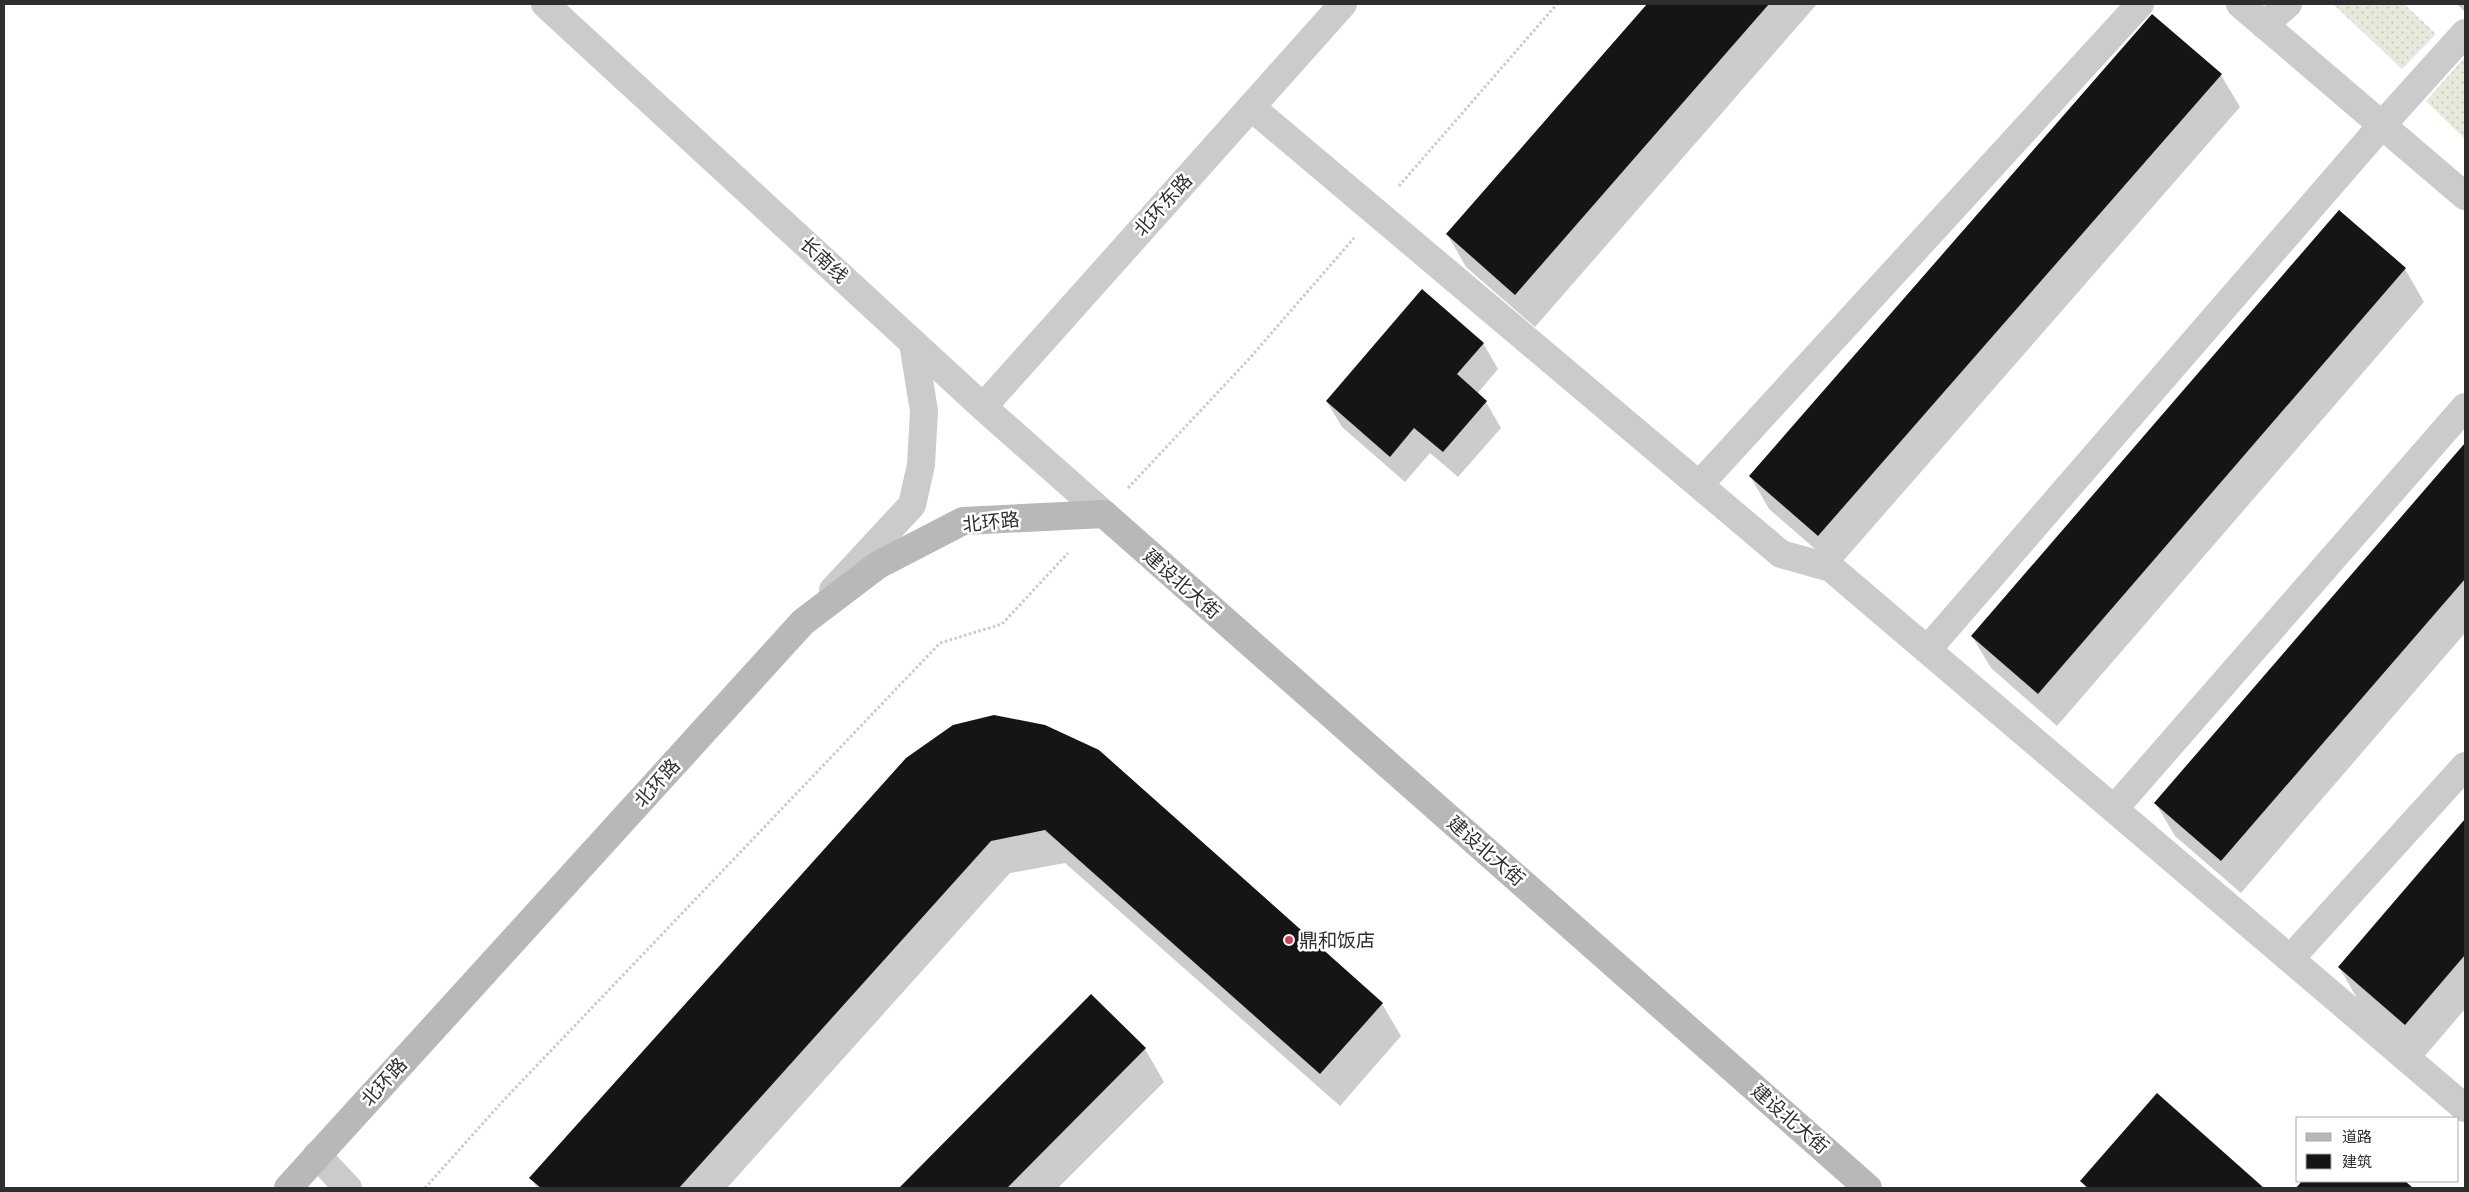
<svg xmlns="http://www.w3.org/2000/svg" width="2469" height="1192" font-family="Cabin,'Noto Sans SC',sans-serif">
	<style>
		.grass { fill: url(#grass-dots) }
		.shadow { fill: #0003 }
		.building { fill: #151515 }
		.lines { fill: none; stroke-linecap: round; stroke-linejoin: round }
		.path { stroke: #cbcbcb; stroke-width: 3; stroke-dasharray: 2.5 2.5; stroke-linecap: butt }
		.minor { stroke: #cbcbcb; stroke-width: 28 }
		.tertiary { stroke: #cbcbcb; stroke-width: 28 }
		.secondary { stroke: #b8b8b8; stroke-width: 28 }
		.poi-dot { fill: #d14360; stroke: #fff; stroke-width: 2 }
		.labels { text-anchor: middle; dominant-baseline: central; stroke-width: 5; stroke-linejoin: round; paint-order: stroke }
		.street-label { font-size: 19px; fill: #2e2e2e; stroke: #fff }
		.poi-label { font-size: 19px; fill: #2e2e2e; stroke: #fff; text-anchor: start }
	</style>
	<defs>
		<pattern id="grass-dots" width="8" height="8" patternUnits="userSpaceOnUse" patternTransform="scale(1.25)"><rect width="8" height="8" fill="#e5eadd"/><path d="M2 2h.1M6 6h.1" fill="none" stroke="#c5c9be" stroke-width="1.8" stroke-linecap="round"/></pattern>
	</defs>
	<rect width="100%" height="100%" fill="#fff"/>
	<path class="grass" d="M2333,4H2404L2436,34L2402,69Z
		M2465,57V139L2426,101Z"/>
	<path class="shadow" d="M1649,4H1817L1535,327L1466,267L1447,234Z
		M2457,4H2465V12Z
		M2221,75L2240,107L1837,568L1769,509L1750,476Z
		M2405,269L2424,302L2057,726L1991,668L1972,636Z
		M1483,343L1498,369L1477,394L1486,402L1501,428L1458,477L1430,453L1405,482L1342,427L1327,402Z
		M2465,445V633L2241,893L2175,836L2156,804Z
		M907,759L1382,1004L1401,1036L1340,1106L1065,863L1010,873L727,1188H537L531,1178Z
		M2465,821V1009L2424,1057L2358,1000L2339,967Z
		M1091,996L1145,1049L1164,1082L1058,1188H900Z
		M2157,1095L2263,1188H2086L2082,1181Z
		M2304,1181H2403L2412,1188H2297Z"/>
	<path class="building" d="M1647,4H1769L1515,295L1446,234Z
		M2152,14L2222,74L1818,536L1749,476Z
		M2339,210L2406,268L2038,694L1971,636Z
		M1422,289L1484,343L1457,374L1487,401L1443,452L1414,428L1390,457L1326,401Z
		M2465,443V579L2221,861L2154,803Z
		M994,715L1045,725L1099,750L1383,1003L1320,1074L1045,830L991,841L679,1188H541L529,1178L906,758L953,725Z
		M2465,819V955L2405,1025L2338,967Z
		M1091,994L1146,1048L1007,1188H899Z
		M2157,1093L2264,1188H2088L2080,1181Z
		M2302,1181H2405L2413,1188H2296Z"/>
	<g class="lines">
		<path class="path" d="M1399,186L1557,4
			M1128,488L1249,359L1354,238
			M425,1188L502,1102L940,643L1002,624L1068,553"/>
		<path class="minor" d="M2240,4L2465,196
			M2264,25L2288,4
			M1251,107L1781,554L1831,568L2465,1108
			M1699,485L2140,4
			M1927,650L2382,125L2465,33
			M2114,809L2465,407
			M2290,959L2465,766
			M317,1155L348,1188"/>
		<path class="tertiary" d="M545,4L983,407L1104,514
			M983,407L1343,4
			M833,590L912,505L921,465L924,411L913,343"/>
		<path class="secondary" d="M288,1188L803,622L878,565L963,521L1104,514L1868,1188"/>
	</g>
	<circle class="poi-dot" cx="1289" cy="940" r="5"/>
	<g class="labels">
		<g class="street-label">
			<text transform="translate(1163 205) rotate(-48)">北环东路</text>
			<text transform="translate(824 260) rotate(43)">长南线</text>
			<text transform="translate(991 522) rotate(-6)">北环路</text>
			<text transform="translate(1182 584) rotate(41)">建设北大街</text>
			<text transform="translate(657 783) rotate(-48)">北环路</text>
			<text transform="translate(1486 851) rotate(41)">建设北大街</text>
			<text transform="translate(384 1082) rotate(-48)">北环路</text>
			<text transform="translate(1790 1119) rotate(41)">建设北大街</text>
		</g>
		<g class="poi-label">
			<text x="1299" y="940">鼎和饭店</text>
		</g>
	</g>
	<rect width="2469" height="1192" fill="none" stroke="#2e2e2e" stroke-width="10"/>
	<rect x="2296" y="1117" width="162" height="65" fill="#ffffff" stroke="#ababab"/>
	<rect x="2306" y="1133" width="25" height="8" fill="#b8b8b8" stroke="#ababab"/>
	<text x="2342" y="1142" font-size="15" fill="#2e2e2e">道路</text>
	<rect x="2306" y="1154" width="25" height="15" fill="#151515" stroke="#ababab"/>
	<text x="2342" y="1167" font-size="15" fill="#2e2e2e">建筑</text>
</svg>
